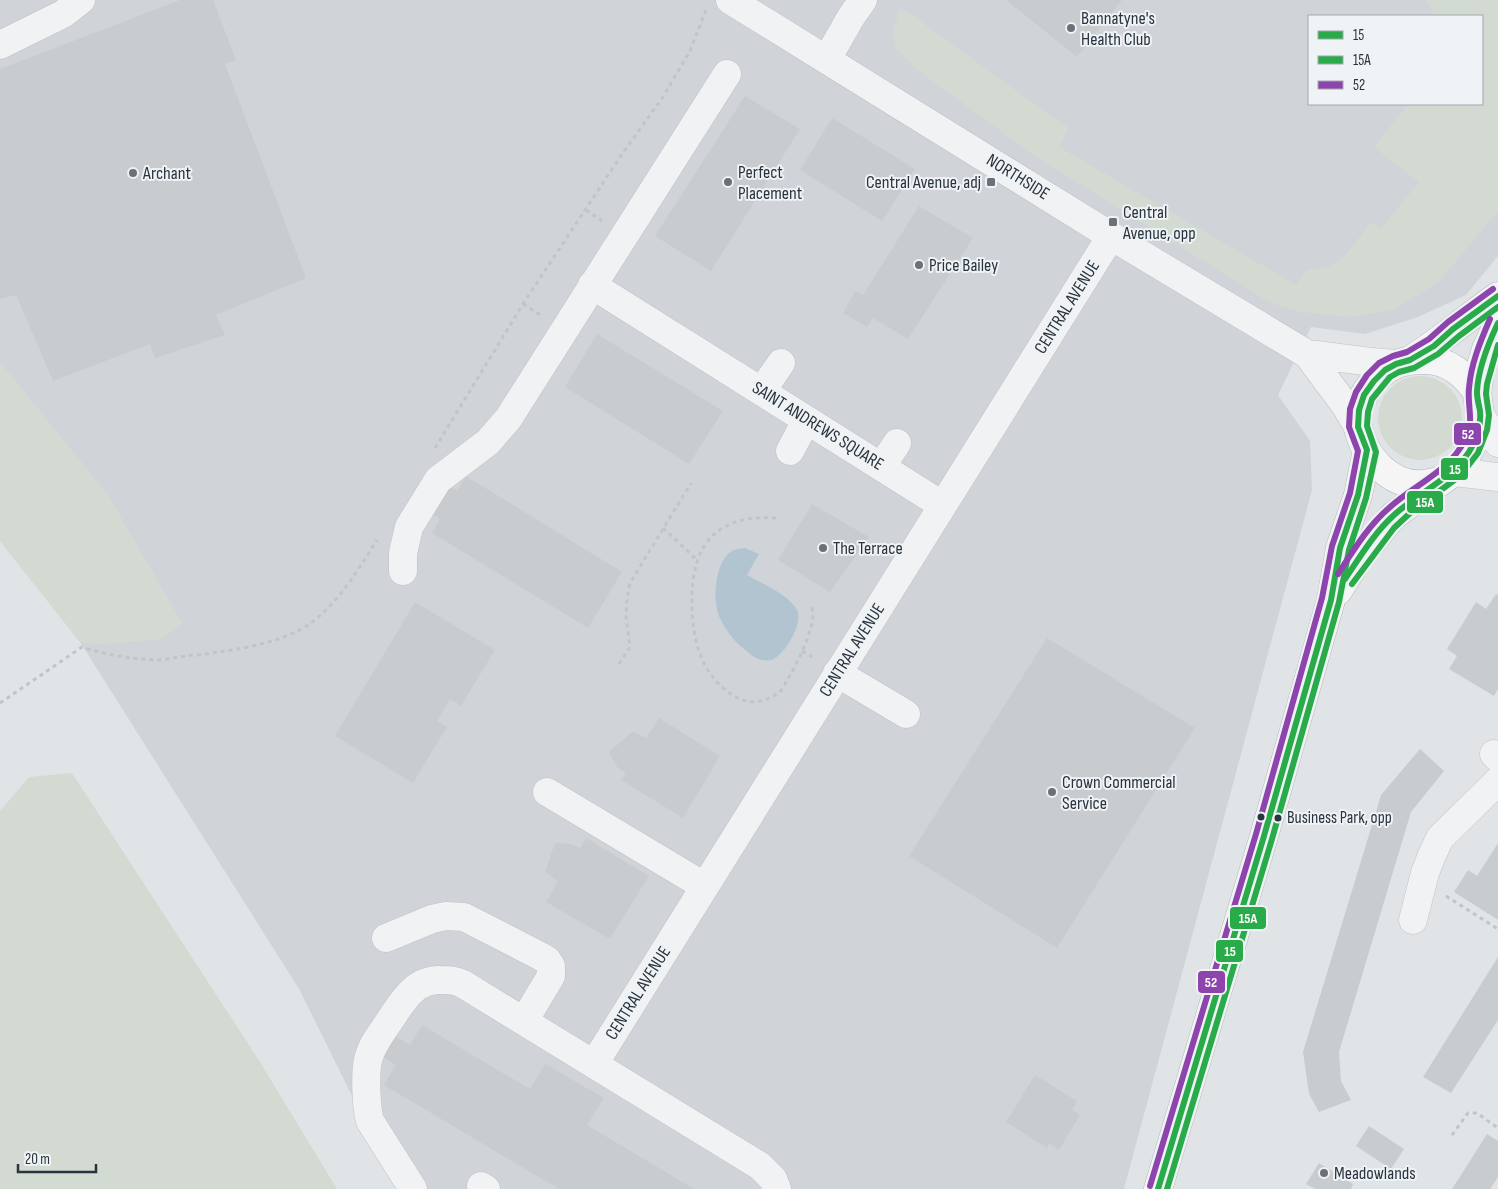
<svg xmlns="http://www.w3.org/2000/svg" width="1498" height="1189" font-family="'Sofia Sans Condensed',sans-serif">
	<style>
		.built { fill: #d0d4d9; fill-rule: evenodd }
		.green { fill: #d3dad2 }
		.water { fill: #b1c4d0 }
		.building { fill: #c9ccce }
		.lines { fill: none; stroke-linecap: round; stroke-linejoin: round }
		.minor-casing { stroke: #bfc2c4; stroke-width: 29 }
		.highway-casing { stroke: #b4b7bb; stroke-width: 29 }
		.path { stroke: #c2c5c7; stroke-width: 3; stroke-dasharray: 4 4; stroke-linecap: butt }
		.minor { stroke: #f0f2f3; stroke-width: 28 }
		.highway { stroke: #f5f5f6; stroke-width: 28 }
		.bus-1-casing { stroke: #eff3f5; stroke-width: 10 }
		.bus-2-casing { stroke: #eff3f5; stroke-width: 10 }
		.bus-3-casing { stroke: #eff3f5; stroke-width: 10 }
		.bus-1 { stroke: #29ab4a; stroke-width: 6 }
		.bus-2 { stroke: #29ab4a; stroke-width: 6 }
		.bus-3 { stroke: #8e44ad; stroke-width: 6 }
		.poi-dot { fill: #697279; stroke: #eff3f5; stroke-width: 2 }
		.bus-dot { fill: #29343e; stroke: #eff3f5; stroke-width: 2 }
		.labels { text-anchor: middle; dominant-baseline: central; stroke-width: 4; stroke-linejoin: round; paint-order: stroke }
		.bus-label { font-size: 17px; fill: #29343e; stroke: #eff3f5; text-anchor: start }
		.poi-label { font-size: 18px; fill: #29343e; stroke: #eff3f5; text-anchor: start }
		.street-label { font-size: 18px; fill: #29343e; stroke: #eff3f5 }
		.line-badge { stroke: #eff3f5; stroke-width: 2 }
		.badge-label { font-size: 14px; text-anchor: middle; font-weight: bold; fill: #fff }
	</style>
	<rect width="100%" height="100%" fill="#e1e4e6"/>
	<path class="built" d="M0,0H1498V256L1466,295L1418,317L1365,334L1311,327L1278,395L1310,441L1312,490L1124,1189H404L359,1110L299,989L80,642L0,541ZM1309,16H1482V104H1309Z"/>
	<path class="green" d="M1426,0H1498V211L1438,282L1394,310L1350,317L1301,312L1271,303L1038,158L919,71L895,48L893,31L900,9L914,16L932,30L1068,128L1059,147L1296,285L1307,269C1312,269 1318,269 1323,268C1344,264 1358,238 1371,222L1381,229L1419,182L1374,147L1408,104H1482V16H1433V11Z
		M0,362L108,495L182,623L161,639L104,644L80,642L0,541Z
		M1378 418a42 42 0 1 1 84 0a42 42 0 1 1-84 0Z
		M72,773L260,1062L337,1189H0V811L29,777Z"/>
	<path class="water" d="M745,548L759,554L747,575C761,583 790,595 797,610C804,623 784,656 771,660C765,661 760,660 756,658C740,648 726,633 719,616C712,599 715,558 734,550C737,549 742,548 745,548Z"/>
	<path class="building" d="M180,0H213L236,60L225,64L306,278L216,315L225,335L155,358L150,344L53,381L16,295L0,299V69Z
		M1006,0H1122L1077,57Z
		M745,96L800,129L711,271L655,236Z
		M832,118L915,169L882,221L800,170Z
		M919,206L973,238L908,339L873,318L867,327L843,313L855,291L863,295Z
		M597,334L723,411L689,464L565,387Z
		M466,476L622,572L588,628L432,533L440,519L430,512L447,485L457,491Z
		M812,504L869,537L830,592L778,560Z
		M1496,594L1498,595V689L1494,696L1449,669L1457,656L1447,649L1476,602L1486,609Z
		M415,602L495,650L461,706L450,699L437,721L447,727L413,783L335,736Z
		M1047,638L1195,728L1057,948L909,856Z
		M659,718L720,756L683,818L621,780L626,773L617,767L609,752L633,731L646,738Z
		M1420,749L1444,771L1411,812L1339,1052L1341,1081L1351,1100L1319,1112L1309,1094L1303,1052L1381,795Z
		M586,838L649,876L610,939L546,902L558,881L545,872L555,843L571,844L580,848Z
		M1498,843V920L1454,892L1468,870L1477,876Z
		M1498,957V1020L1451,1093L1423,1077Z
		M422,1025L530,1089L545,1064L604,1098L587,1125L694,1189H559L384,1085L396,1065L383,1057L379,1050L395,1036L410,1045Z
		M1035,1075L1077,1101L1072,1110L1080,1115L1059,1150L1049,1143L1047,1148L1006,1122Z
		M1369,1126L1404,1149L1391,1169L1356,1146Z
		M1487,1134L1498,1141V1177L1490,1189H1452Z
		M1319,1163L1353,1184L1351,1189H1315L1306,1184Z"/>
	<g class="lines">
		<g class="minor-casing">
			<path id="minor" d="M730,0L1111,236L1307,354L1345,405L1358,427
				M0,45L63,14L81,0
				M827,59L851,17L863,0
				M592,285L942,505
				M1307,354C1337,357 1366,362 1396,364
				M762,391L781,363
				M1480,415L1498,443
				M790,451L806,421
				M882,466L897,443
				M1454,472L1498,477
				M403,571V553L409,527L438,480L488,442L508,419L727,74
				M837,673L906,714
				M1494,754L1498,758
				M547,792L704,886
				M1413,920L1425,873L1432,855L1440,838L1498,781
				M386,938L432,919L446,916L464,917L540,956L547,960L551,966V976L524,1021
				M594,1064L1111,236
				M481,1186L486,1189
				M413,1189L370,1121C366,1108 365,1073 368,1060C371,1046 380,1035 388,1023C402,1003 413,979 441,980C449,980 456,980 463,984L760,1166L773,1179L777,1189"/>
		</g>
		<g class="highway-casing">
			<path id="highway" d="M1410,360C1441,341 1468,317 1498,296
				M1440,481C1435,482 1429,483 1424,484C1391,487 1364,457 1358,427C1354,402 1373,375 1395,365C1405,360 1415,360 1425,360C1448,360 1466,375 1477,393
				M1338,591L1359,558L1393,516L1454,472L1464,460L1478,434L1480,415L1477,393L1481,366L1486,349L1498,323
				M1158,1189L1264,836L1331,600L1340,548L1358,495L1367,450"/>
		</g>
		<path class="path" d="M586,210L602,221
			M523,304L542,316
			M435,448L523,304L624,151L661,100L690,51L706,10
			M776,518C716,514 691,545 692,603C692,623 695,647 705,665C717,687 743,711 769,698C772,696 776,695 779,693C782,690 785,684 787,680C796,667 812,632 813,617C813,614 812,609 812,606
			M663,528L696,559
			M802,651L816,659
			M619,664L630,647L626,617L627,599L630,583L691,483
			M0,703L82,647C106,655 131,659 157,660C166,660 177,657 187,656C223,652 281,645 311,623C340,601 358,570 377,540
			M1446,896L1498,929
			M1452,1135L1468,1113H1477L1498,1128"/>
		<use href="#minor" class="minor"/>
		<use href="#highway" class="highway"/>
		<g class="bus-1-casing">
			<path id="bus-1" d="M1345,579C1360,557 1374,533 1394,515C1420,491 1456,478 1473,445C1478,435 1481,422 1480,411C1479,405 1477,399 1477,392C1478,368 1488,344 1498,323
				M1158,1189L1264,836L1331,600L1340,548L1358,495L1367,450L1358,427L1359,410L1364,395L1374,381L1385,370L1396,364L1410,360L1434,346L1453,329L1498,296"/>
		</g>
		<g class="bus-2-casing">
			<path id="bus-2" d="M1352,584L1394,528L1409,514L1461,475L1478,453L1487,430L1489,415L1486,394L1487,384L1498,345
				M1167,1189L1272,839L1339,602L1349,550L1366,498L1376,452L1367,426L1368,412L1372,399L1390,377L1399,372L1414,368L1438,354L1459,336L1498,307"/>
		</g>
		<g class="bus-3-casing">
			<path id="bus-3" d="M1338,574C1353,551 1368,526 1389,508C1414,485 1449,472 1465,440C1475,421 1467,408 1469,388C1471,364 1480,342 1490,319
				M1150,1186L1256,834L1322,598L1332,546L1350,493L1358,451L1349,427L1350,409L1356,392L1367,375L1379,363L1393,356L1407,352L1429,339L1448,322L1493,289"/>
		</g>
		<use href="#bus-1" class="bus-1"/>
		<use href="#bus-2" class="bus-2"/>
		<use href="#bus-3" class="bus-3"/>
	</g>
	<g class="poi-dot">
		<circle cx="1071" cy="28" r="5"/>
		<circle cx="133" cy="173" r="5"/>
		<circle cx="728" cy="182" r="5"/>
		<rect x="986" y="177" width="10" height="10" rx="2.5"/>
		<rect x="1108" y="217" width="10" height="10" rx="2.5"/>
		<circle cx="919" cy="265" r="5"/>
		<circle cx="823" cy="548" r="5"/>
		<circle cx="1052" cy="792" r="5"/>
		<circle cx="1324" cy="1173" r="5"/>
	</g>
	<g class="bus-dot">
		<circle cx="1261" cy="817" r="4.5"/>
		<circle cx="1278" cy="818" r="4.5"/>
	</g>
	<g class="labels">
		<g class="bus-label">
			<text x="1287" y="818">Business Park, opp</text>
		</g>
		<g class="poi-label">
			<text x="1081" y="18">Bannatyne's<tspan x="1081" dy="21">Health Club</tspan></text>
			<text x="738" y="172">Perfect<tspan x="738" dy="21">Placement</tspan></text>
			<text x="143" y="173">Archant</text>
			<text x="981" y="182" text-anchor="end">Central Avenue, adj</text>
			<text x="1123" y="212">Central<tspan x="1123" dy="21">Avenue, opp</tspan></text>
			<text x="929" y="265">Price Bailey</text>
			<text x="833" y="548">The Terrace</text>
			<text x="1062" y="782">Crown Commercial<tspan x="1062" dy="21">Service</tspan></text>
			<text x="1334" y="1173">Meadowlands</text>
		</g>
		<g class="street-label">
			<text transform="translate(1018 177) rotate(32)">NORTHSIDE</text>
			<text transform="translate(1067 307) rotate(-58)">CENTRAL AVENUE</text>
			<text transform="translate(818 426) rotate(32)">SAINT ANDREWS SQUARE</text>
			<text transform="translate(852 650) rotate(-58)">CENTRAL AVENUE</text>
			<text transform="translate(638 993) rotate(-58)">CENTRAL AVENUE</text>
		</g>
	</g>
	<g class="line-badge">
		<rect x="1453" y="422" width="29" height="24" rx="5" fill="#8e44ad"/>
		<rect x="1440" y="457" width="29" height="24" rx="5" fill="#29ab4a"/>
		<rect x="1406" y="490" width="38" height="24" rx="5" fill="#29ab4a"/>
		<rect x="1229" y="906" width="38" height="24" rx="5" fill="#29ab4a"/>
		<rect x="1215" y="939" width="29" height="24" rx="5" fill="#29ab4a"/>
		<rect x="1197" y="970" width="29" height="24" rx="5" fill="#8e44ad"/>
	</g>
	<g class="badge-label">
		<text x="1468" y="439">52</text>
		<text x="1455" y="474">15</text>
		<text x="1425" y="507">15A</text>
		<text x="1248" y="923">15A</text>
		<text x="1230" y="956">15</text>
		<text x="1211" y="987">52</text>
	</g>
	<rect x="1308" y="15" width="175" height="90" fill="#eff3f5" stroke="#a0a7ac"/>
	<rect x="1318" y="31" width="25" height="8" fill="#29ab4a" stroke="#a0a7ac"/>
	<text x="1353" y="40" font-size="15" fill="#29343e">15</text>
	<rect x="1318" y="56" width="25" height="8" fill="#29ab4a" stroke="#a0a7ac"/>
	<text x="1353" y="65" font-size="15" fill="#29343e">15A</text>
	<rect x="1318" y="81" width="25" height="8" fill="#8e44ad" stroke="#a0a7ac"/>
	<text x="1353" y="90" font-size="15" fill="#29343e">52</text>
	<path d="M18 1164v8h78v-8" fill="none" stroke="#29343e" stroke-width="2.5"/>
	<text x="25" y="1164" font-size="15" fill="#29343e" stroke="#eff3f5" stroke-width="4" paint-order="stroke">20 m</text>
</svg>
